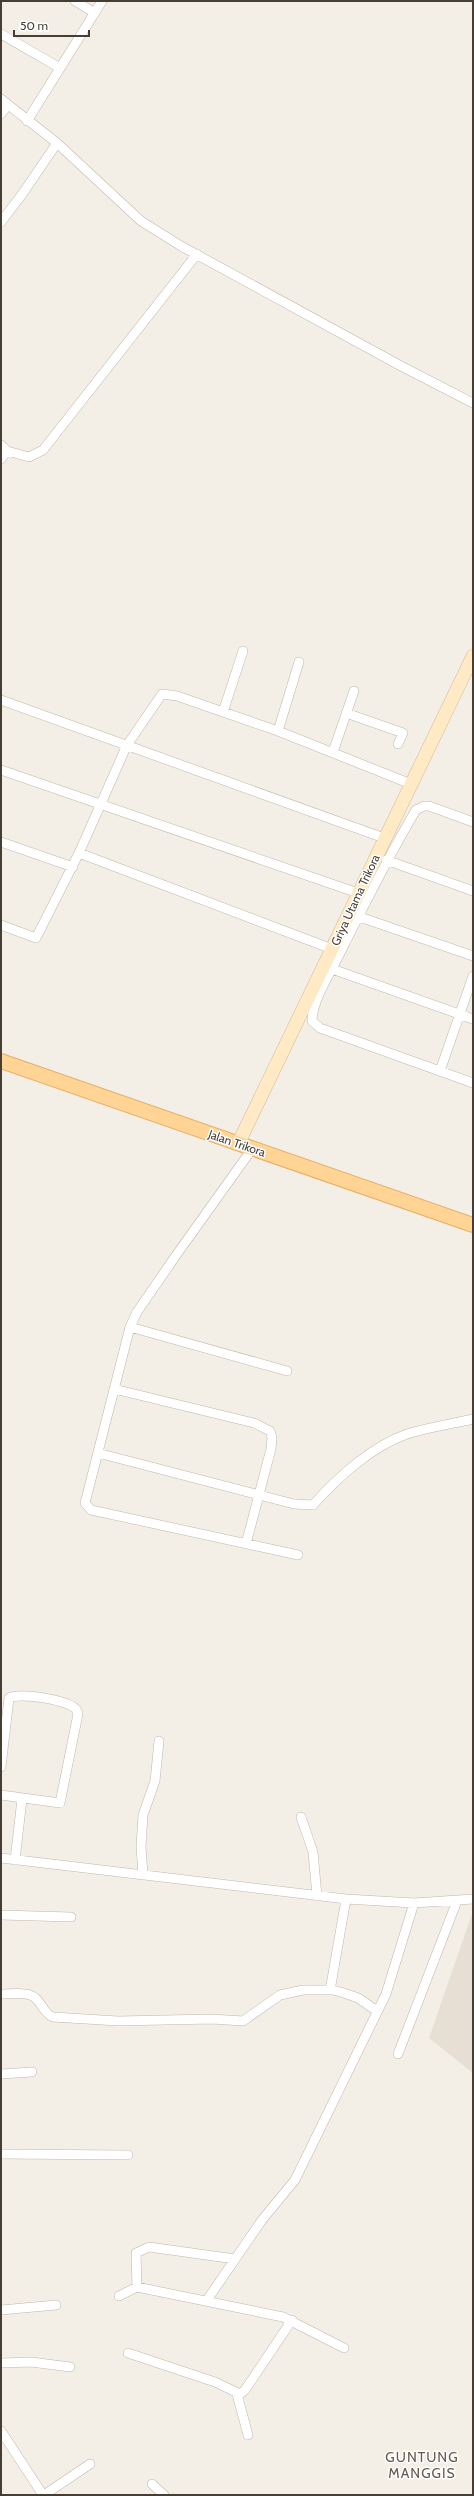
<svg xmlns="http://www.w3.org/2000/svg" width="474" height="2496" font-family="Cabin,sans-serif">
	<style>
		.residential { fill: #e7dfd4 }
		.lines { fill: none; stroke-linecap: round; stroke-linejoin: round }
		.street-casing { stroke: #c2b7ac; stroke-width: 10 }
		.secondary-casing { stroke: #d4bc96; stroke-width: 14 }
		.primary-casing { stroke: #e5ae63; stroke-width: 16 }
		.street { stroke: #fff; stroke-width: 9 }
		.secondary { stroke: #ffeac5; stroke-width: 13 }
		.primary { stroke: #ffd494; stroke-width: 14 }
		.labels { text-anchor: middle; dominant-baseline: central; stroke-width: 3; stroke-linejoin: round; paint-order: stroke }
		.street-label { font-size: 12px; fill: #463e35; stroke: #fff }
		.quarter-label { font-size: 14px; letter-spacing: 1px; fill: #695a4c; stroke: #fff }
	</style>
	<rect width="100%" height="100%" fill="#f3eee6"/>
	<path class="residential" d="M473,1911V2073L429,2038Z"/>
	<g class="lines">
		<g class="street-casing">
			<path id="street" d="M75,1L95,13
				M1,34L60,68
				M1,99L57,143L141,221L181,246L401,366L473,403
				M1,114L8,105
				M27,121L102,1
				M1,222L23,193L57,143
				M1,445L7,451L1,459
				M7,451L29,457L43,450L197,254
				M1,700L384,838
				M223,712L243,651
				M346,713L403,733L398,744
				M278,731L299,662
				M333,752L354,691
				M1,770L358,893
				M473,822L429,806H424L416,810C388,857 364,905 340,953C331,972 312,1001 312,1021L320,1028L473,1083
				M1,842L73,867
				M79,853L332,949
				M386,860L473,891
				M354,915L473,956
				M1,925L36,938L79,853L127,745L162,694L177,696L278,731L411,784
				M332,969L473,1019
				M440,1071L473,976
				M252,1149L177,1254L137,1312L130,1327L85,1503L91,1510L298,1555
				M130,1327L287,1371
				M114,1389L254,1423L270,1431L272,1438L271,1449L246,1544
				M98,1453L294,1504L313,1505C337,1478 372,1446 407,1434C429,1427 451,1424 473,1419
				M1,1767L9,1698C20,1692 68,1700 76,1709L78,1714L60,1803L1,1795
				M301,1817L313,1852L317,1896
				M1,1858L346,1899L414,1903L473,1899
				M15,1860L22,1799
				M143,1875L141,1846L143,1815L155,1781L159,1741
				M1,1915L71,1917
				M331,1985L346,1899
				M1,1994C10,1994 22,1992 30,1995C41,1998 42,2013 53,2017L118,2021L212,2019L243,2021L280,1995L303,1990H333L344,1993L358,1998L377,2011
				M398,2054L457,1901
				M1,2074L32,2072
				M1,2154L128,2155
				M137,2287L136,2253L149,2247L235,2259
				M119,2296L137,2287L283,2317L344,2348
				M207,2300L262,2220L295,2180L386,1994L414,1903
				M1,2310L56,2305
				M128,2353L215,2382L240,2394L245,2390L292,2320
				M1,2363L31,2362L70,2367
				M237,2394L248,2435
				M1,2431L43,2495
				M152,2484L164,2495
				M44,2495L90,2464"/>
		</g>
		<g class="secondary-casing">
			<path id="secondary" d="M238,1144L473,656"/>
		</g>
		<g class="primary-casing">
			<path id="primary" d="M1,1061L473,1225"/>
		</g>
		<use href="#street" class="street"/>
		<use href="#secondary" class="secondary"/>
		<use href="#primary" class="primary"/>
	</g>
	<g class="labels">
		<g class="street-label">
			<text transform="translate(355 900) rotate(-65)">Griya Utama Trikora</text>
			<text transform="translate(237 1143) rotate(19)">Jalan Trikora</text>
		</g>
		<g class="quarter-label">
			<text x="422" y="2457">GUNTUNG<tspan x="422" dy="16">MANGGIS</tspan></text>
		</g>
	</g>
	<rect width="474" height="2496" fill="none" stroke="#463e35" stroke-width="4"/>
	<path d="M14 30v6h75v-6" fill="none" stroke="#463e35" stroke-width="2"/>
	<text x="20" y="30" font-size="12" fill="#463e35" stroke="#ffffff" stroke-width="3" paint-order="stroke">50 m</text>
</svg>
